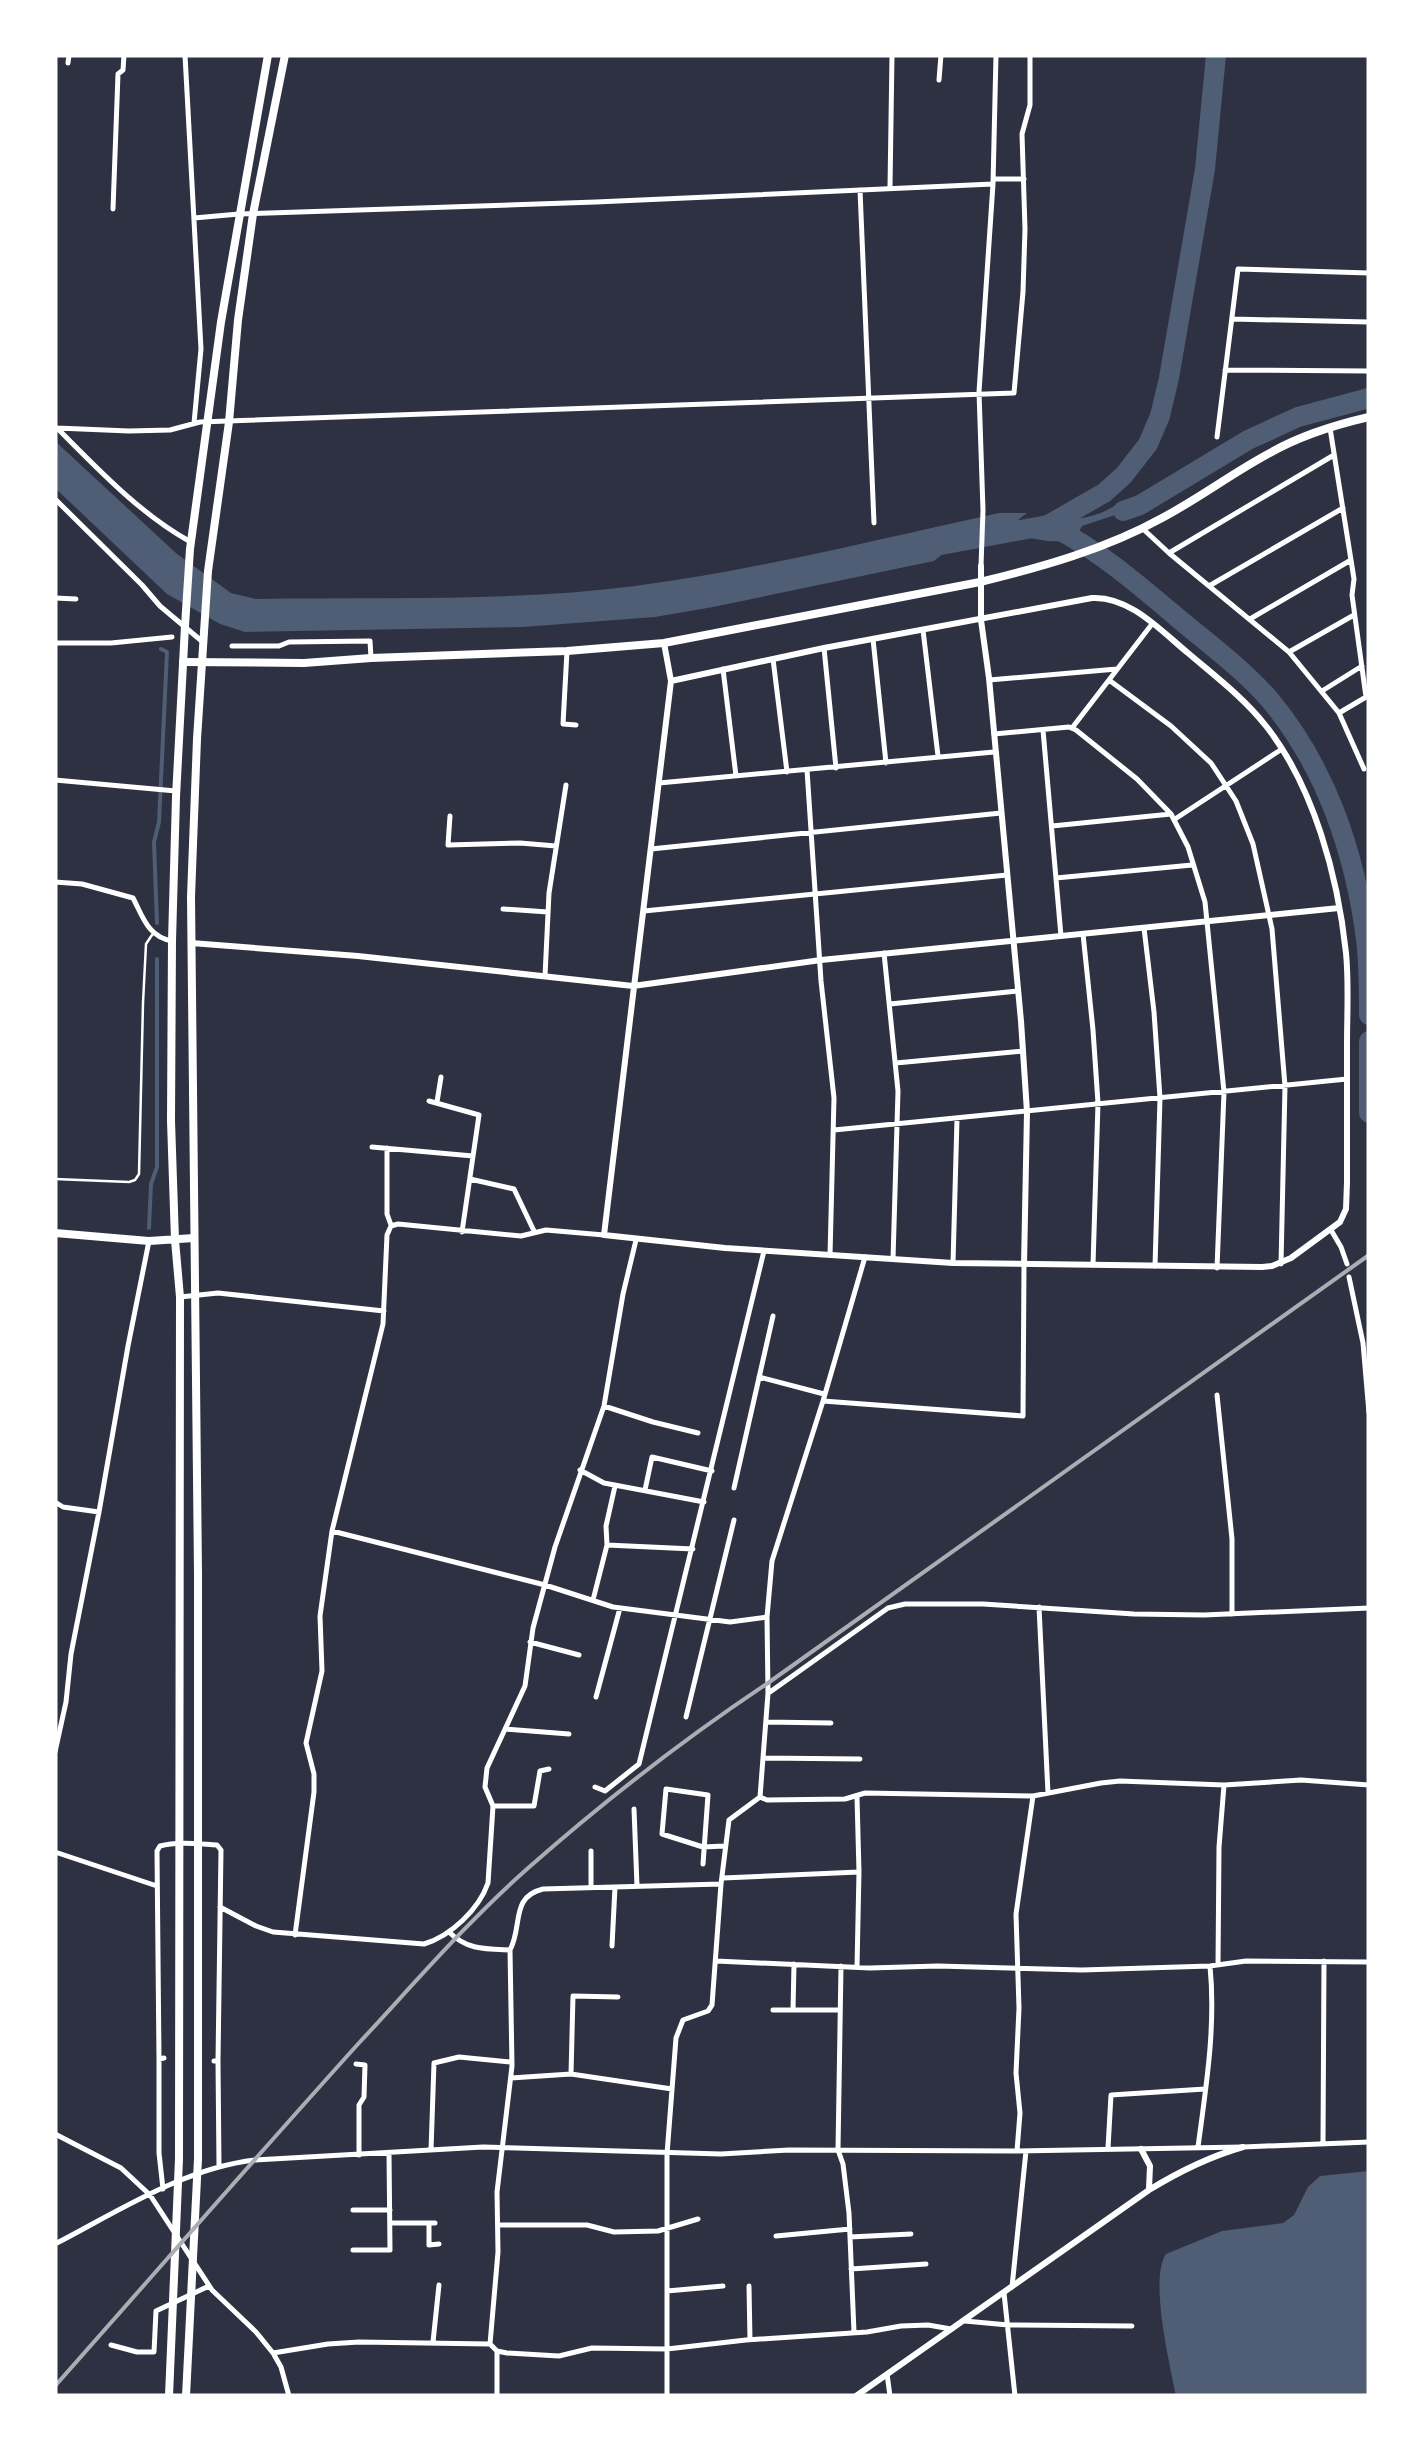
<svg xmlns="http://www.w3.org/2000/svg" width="1424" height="2451" font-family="Mulish,sans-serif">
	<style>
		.water { fill: #4f5d75 }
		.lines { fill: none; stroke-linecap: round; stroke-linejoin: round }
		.stream { stroke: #4f5d75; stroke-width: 4 }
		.river { stroke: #4f5d75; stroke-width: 20 }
		.service { stroke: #fff; stroke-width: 2.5 }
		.minor { stroke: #fff; stroke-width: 5 }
		.tertiary { stroke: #fff; stroke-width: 6 }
		.primary { stroke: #fff; stroke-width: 8 }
		.trunk { stroke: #fff; stroke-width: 8 }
		.rail { stroke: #abadb3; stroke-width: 4 }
	</style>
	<rect width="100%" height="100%" fill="#2d3142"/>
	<path class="water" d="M55,441L177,554L231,593L256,599C382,597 511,602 635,586C757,570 879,539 999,513H1027L1018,520L1020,522C1058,517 1086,526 1119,503L1121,508L1145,499L1148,504L1082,526L1079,532L1086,539L1076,542L1047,541L1013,535H965L955,538L944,553L934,561L713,607L655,617L523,627L245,632L220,624L167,594L55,488Z
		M1369,2171V2396H1176C1170,2365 1149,2279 1166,2254L1222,2231L1283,2223L1294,2215L1308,2187L1320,2176Z"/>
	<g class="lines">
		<path class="stream" d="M157,923L154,842L159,822L167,652L161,649
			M149,1228L151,1184L157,1167V959"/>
		<path class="river" d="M1123,511L1140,505L1248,440L1298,417L1369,398
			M1055,528C1101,552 1140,586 1179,619C1209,644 1244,670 1270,700C1326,767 1355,853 1366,939C1369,964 1369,990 1369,1015
			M925,548L1048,525L1104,493L1124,475L1148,444L1160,416L1169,378L1205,169L1216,55
			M1369,1041V1113"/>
		<path class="service" d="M55,1179L129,1182L135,1180L139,1174L143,1003L146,944L152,935"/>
		<path class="minor" d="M185,55L201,349L194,423
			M68,63L69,55
			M939,80L941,55
			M993,179H1024
			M890,187L892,55
			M860,190L874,523
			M113,209L118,74L123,70L124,55
			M194,218L239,214L596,202L993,184
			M1232,319L1369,322
			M1225,370L1369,371
			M57,428L129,431L170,430L200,422L1014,393L1023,292L1025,229L1022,134L1030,105V55
			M57,428C98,469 139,513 189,541
			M1330,428L1354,579L1352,595L1366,697L1339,713
			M1217,437L1238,269L1369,273
			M55,499L142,585L160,606L204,643
			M1142,528L1169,553L1289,652L1339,713L1364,769
			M1169,553L1334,455
			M981,566L983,510L979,392L993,184L996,55
			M1209,586L1343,508
			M55,598L76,599
			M1250,619L1351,560
			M923,630L938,756
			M873,639L886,763
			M55,643H111L172,637
			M232,646H279L289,642L370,641L371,658
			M824,648L836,768
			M567,651L563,724L576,725
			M1289,652L1354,615
			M773,659L787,772
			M723,669L736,776
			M989,680L1117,669
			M1109,680L1171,726L1211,763L1236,801L1253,844L1272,929L1285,1086L1281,1264
			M1322,691L1362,666
			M1072,728L1152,624
			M1043,730L1061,936
			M994,734L1069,727L1076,730L1137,779L1171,814L1188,847L1205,902L1224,1092L1217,1268
			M807,770L821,981L834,1098L830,1255
			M55,780L176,791
			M659,783L994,752
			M450,816L448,845L520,843L556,846
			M1175,819L1282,749
			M1052,826L1171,814
			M651,849L1001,813
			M1056,878L1192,865
			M55,882L82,884L133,898C143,917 148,937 172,941
			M503,909L548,912
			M644,911L1007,875
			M1144,928L1154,1012L1160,1098L1155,1266
			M1083,934L1093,1030L1098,1103L1093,1265
			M884,953L898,1091L893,1259
			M545,976L549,893L566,785
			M890,1004L1018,991
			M896,1063L1023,1051
			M429,1101L479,1115L462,1232
			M437,1102L441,1077
			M834,1130L1347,1079
			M372,1147L473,1156
			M387,1148V1214L391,1225
			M470,1179L514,1189L534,1231
			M1331,1230L1341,1247L1347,1264
			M953,1263L957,1119
			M1349,1277L1363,1343L1369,1413
			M180,1297L218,1293L384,1311
			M759,1377L824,1394
			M1217,1395L1232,1539V1614
			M823,1401L1023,1416L1024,1265
			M604,1406L653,1422L698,1433
			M580,1470L604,1483L704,1502
			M734,1488L773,1316
			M645,1490L652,1457L712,1471
			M55,1502L63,1507L99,1512
			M332,1531L545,1585L613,1607L730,1622L767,1617
			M607,1545L693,1549
			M593,1600L607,1545L606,1526L615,1486
			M1039,1607L1048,1793
			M530,1642L579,1655
			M770,1692L888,1608L905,1604H983L1134,1614L1204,1615L1369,1608
			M596,1697L620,1608
			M686,1717L734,1520
			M766,1722L831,1723
			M505,1729L569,1734
			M55,1752L66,1702L71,1654L99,1512L128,1346L149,1241
			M763,1758L860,1759
			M595,1787L605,1791L639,1764L764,1251
			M760,1797L767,1800L845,1799L865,1793L1033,1796L1101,1783L1120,1781L1224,1785L1301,1780L1369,1785
			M493,1806H534L540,1771L549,1769
			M634,1809L637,1886
			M55,1852L157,1886
			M703,1864L708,1795L666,1789L662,1834L703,1847L724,1846
			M723,1878L859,1872
			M591,1887V1851
			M220,1907L256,1926L273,1932L424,1944C451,1936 479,1909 488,1883L493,1806L485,1787L487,1768L525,1686L533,1628L555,1547L604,1406L623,1294L636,1240
			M449,1932C467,1950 485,1949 510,1950
			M295,1935L314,1792V1774L306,1743L322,1671L320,1616L332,1531L383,1324L387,1235L391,1226L398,1224L521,1236L546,1230L604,1235
			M612,1946L615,1887
			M716,1961L870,1968L938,1966L1082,1970L1210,1966L1246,1961L1369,1962
			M1218,1965L1219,1847L1224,1785
			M841,1966L838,2150L843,2164L849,2213L854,2332
			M857,1967L859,1872L857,1797
			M773,2010H840
			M793,2010L794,1964
			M164,2058L159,2059L157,1851L160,1846C178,1841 199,1844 217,1845L221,1850L218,2061H214
			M159,2059V2153L163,2189
			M218,2061L219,2167
			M356,2064L365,2065L364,2097L359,2105V2155
			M571,2074L573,1996L618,1997
			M511,2078L571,2074L672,2089
			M55,2134L121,2168L150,2195L212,2290L256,2332L273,2353L281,2367L289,2396
			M1323,2143L1324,1961
			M1198,2147C1206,2087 1216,2027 1210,1966
			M1108,2148L1111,2095L1205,2089
			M431,2150L434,2063L459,2057L511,2062
			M1017,2151L1020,2113L1016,2073L1019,2008L1016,1914L1033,1796
			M353,2210H390
			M390,2223H435
			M429,2223V2245L439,2244
			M498,2225H587L614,2232L658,2231L698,2219
			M776,2236L850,2229
			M850,2237L911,2234
			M55,2244C117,2212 184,2168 255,2160L483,2147L721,2154L789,2150L1017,2151L1243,2147L1369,2142
			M353,2250H390L389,2153
			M851,2269L926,2264
			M749,2286L750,2340
			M1012,2287L1026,2151
			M667,2291L723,2286
			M1004,2293L1015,2396
			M965,2321L1008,2325L1132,2326
			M433,2342L439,2285
			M490,2344L498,2252L497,2192L512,2066L510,1950C523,1926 510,1897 543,1889L721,1884
			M111,2345L137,2352H154L156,2311L209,2286
			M273,2353L328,2344L359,2342L490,2344L497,2351L507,2353L559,2356L592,2348L667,2349L746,2340L867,2332L901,2326L928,2325L951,2329
			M887,2374L890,2396
			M497,2396V2351
			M667,2396V2154L676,2038L683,2020L708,2011L712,2005L721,1884L729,1820L760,1797L768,1693L767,1617L772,1561L823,1401L865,1257"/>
		<path class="tertiary" d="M981,566V620L989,678L1021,1021L1027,1112L1024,1265
			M664,643L671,681L604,1235L725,1248L953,1263L1262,1267L1272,1266L1291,1258L1340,1222L1346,1209L1347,1182C1347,1136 1347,1090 1347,1045C1347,1014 1349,983 1346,953C1338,877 1314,787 1266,726C1244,698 1215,676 1188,653C1161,631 1130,596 1092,598L824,648L671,681
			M191,943L358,956L633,986L821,960L1339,908
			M1141,2149L1150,2166L1149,2189
			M856,2396L1149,2190C1180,2171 1208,2157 1243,2147"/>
		<path class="primary" d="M183,662L304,663L371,658L567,651L664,643L980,582C1042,567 1106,549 1162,518C1198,499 1231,474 1268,454C1299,436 1334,425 1369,417"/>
		<path class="trunk" d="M55,1233L149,1241L194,1238
			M169,2396L179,2159L180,1297L175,1240L171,1121L172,941L176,797L185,626L190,549L221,322L268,55
			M186,2396L198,2159V1574L191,897L197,739L208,571L229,422L238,320L253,214L285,55"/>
		<path class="rail" d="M55,2386C156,2272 256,2157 358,2044C413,1985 466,1923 527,1869C603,1802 684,1739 768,1683L1369,1255"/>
	</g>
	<rect width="1424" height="2451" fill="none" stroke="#ffffff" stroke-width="115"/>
</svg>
